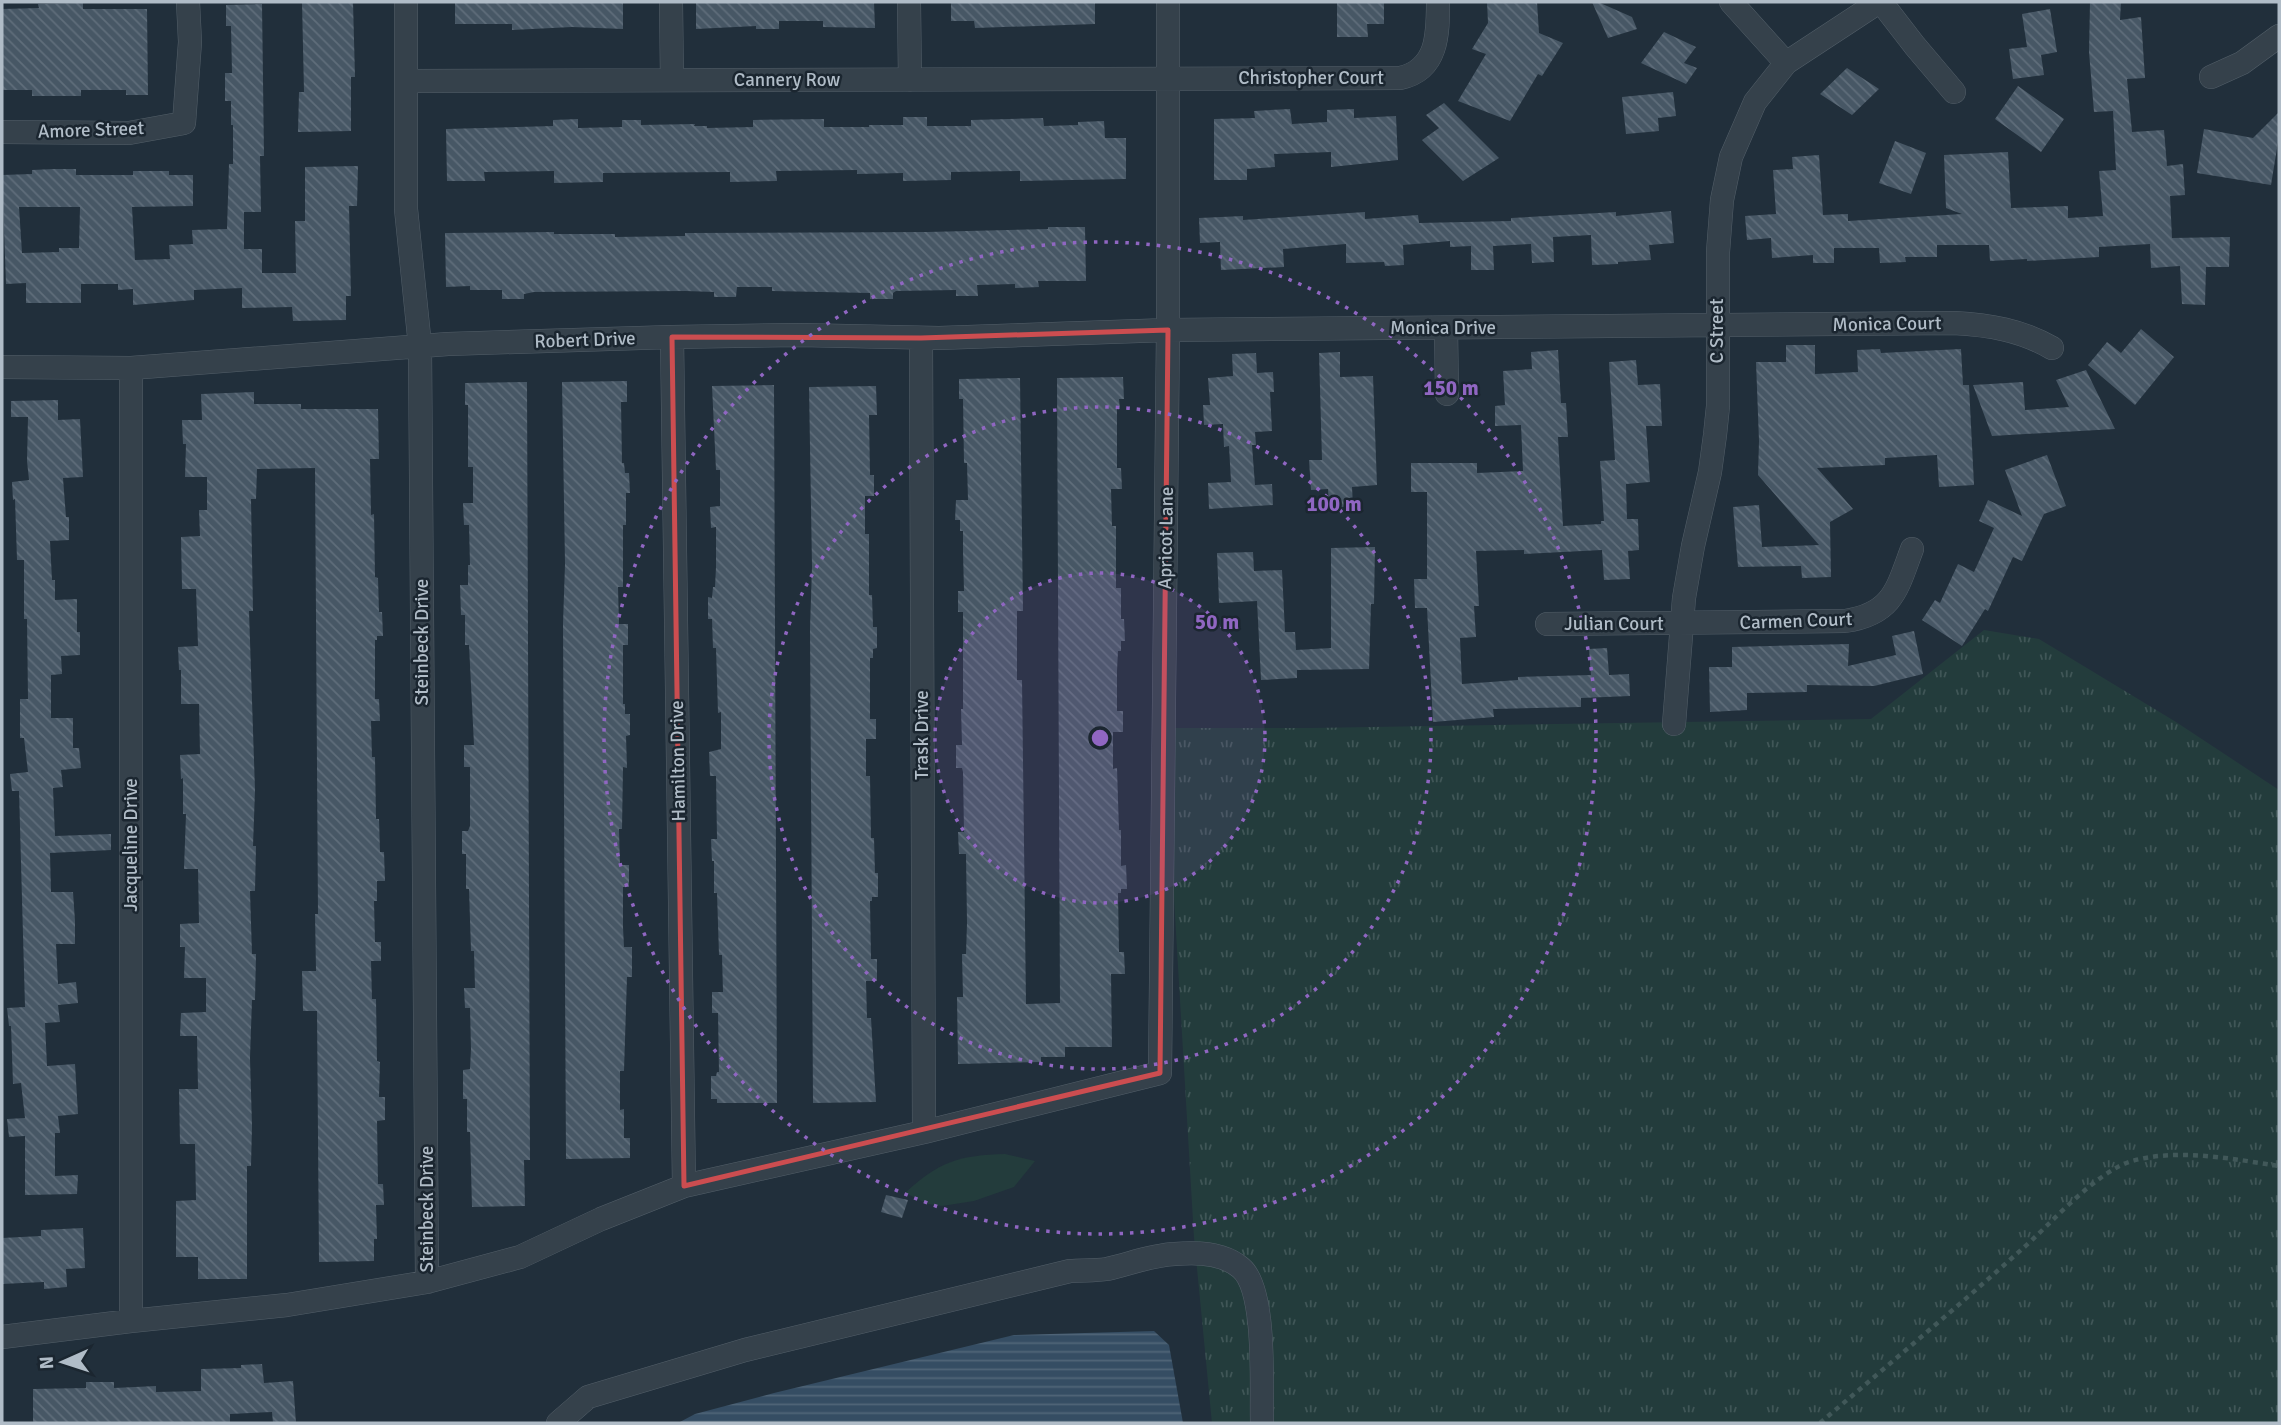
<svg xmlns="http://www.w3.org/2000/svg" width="2281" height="1425" font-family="Signika,sans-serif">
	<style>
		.grass { fill: url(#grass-tufts) }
		.pitch { fill: #233c3c }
		.water { fill: url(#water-rules) }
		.building { fill: url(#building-back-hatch); fill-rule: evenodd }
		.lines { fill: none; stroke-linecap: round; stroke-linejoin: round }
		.minor-casing { stroke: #535f69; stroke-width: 24 }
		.path { stroke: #415859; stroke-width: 4.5; stroke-dasharray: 5 5; stroke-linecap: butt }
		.minor { stroke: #35414b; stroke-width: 23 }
		.marked { fill: none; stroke: #cc4d50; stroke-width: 5; stroke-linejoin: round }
		.ring { fill: none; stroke: #9066c2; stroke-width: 3.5; stroke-dasharray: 3.5 7 }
		.labels { text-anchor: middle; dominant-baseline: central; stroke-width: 5; stroke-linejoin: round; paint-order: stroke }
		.street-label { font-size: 19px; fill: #b0bcc7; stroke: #1b2630 }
		.centre { fill: #9066c2; stroke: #1b2630; stroke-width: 3.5 }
		.ring-label { font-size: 21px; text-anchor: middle; font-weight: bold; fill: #9066c2; stroke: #1b2630; stroke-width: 5; stroke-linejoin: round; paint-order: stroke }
	</style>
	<defs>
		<pattern id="grass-tufts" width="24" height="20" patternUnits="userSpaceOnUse" patternTransform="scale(1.75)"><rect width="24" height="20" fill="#233c3c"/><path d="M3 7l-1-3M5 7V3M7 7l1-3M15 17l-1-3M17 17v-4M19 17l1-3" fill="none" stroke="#405657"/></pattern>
		<pattern id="water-rules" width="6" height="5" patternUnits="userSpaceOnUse" patternTransform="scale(1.75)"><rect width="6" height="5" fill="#354d63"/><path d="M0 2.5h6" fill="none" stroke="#506578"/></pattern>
		<pattern id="building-back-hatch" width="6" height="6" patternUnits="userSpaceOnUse" patternTransform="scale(1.75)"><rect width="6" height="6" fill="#475765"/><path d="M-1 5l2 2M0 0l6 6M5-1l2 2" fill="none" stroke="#5f6d7a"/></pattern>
	</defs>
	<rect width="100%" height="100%" fill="#212f3b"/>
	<path class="grass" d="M1984,630L2039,639L2176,722L2279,790V1423H1212L1194,1237L1164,728H1311L1871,719Z"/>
	<path class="pitch" d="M1005,1154L1035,1161L1014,1187L974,1201L942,1206L928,1204L905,1193C938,1162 960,1155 1005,1154Z"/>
	<path class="water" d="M1154,1331L1169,1345L1183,1423H678L695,1414L774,1393L1014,1335Z"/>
	<path class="building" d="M302,2H353L355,77H351V131L298,132L299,92H304Z
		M455,2H623V29L572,27L512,30V24H455Z
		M696,2H874L875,28L823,27V21H779V29H756V26L696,29Z
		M951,2H1095V24L975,28L974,21H951Z
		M1337,2H1384V24H1367L1368,37H1337Z
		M1487,2H1537L1539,33L1563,43L1542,76L1538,74L1510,121L1458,101L1486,54L1472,49L1488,23Z
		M1592,2H1598L1632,17L1637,29L1608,38Z
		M2090,2H2121L2120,20L2141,17L2145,78L2127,79L2132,132L2164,130L2167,166L2183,164L2185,195L2170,196L2172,238L2230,237L2229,267H2206L2205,305L2182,304L2180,266L2151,268L2150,244L2099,247V257L2027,261V259L1990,261L1989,245H1937V257H1905L1906,262L1880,263L1879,248H1834V263H1813V255L1772,258L1771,238L1747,240L1745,216L1776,214L1773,170L1793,169L1792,157L1819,155L1823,215L1848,214V221L1962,214L1946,208L1944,155L2008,152L2011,208L2068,206V218L2103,216L2099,171L2116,170L2113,111L2094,112L2089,52Z
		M83,3V9H147L148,95H126V90H81V96H32V90H2V9L39,8L38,4Z
		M262,4L264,156H260L261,212H244V249H262V273H296L295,221H305V167L358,166L357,206H349L351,296H346V320L293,321L292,307L242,308V288L194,290V300L133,305V289L118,290V284H81V303H26V283L6,284L2,175L32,174V170L54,169H76V175H133V171H169V175H193V206L132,207L135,260L170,259L169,245L193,244L192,230L227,229L229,164H233V125H231V101H225V73H232L231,26H226V5ZM19,207H80L79,248H59V252L22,253Z
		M2050,9L2057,52L2041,55L2044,75L2013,79L2009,49L2027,47L2022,14Z
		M1664,32L1696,47L1684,63L1697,68L1686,84L1641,63Z
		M1847,68L1879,89L1852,115L1820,94Z
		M2018,86L2064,119L2041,152L1995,119Z
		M1673,92L1676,116L1658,118L1659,131L1626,134L1622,97Z
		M1444,103L1499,158L1463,181L1422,140L1439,128L1426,115Z
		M1290,109L1292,124L1327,122V110L1354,109V118L1396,116L1398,160L1331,167V152L1274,154L1275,167L1247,169V180H1214V119L1255,118L1254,111Z
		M2279,112V136L2271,185L2197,173L2204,129L2253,138Z
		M903,117H927V126H971V120L1043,118L1044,126L1078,125V122L1104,121L1105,138H1126V179L1020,181V171L951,172V180L903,181V173L857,174V170L776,171L777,181L730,182V172L603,173V182L554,183V171L484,172L485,181H447L446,129L553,126V120L578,119V128L622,127V120H641V125L695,124L694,126H707V128L753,127V120L824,119V127H869V125H903Z
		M1895,141L1926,153L1911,194L1879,183Z
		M1671,211L1674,243L1649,245L1651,260L1618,262V264L1592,265L1591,235L1553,237L1554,262L1532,263L1531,244L1493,246L1494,270H1471V246L1450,247V241L1403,245L1404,265L1385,266L1384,262L1346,263V244L1283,249L1284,267L1221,270L1220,242L1200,243L1199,218L1243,216V220L1365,212V219L1418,215L1419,223L1511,221V218L1616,212V216Z
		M1048,227H1085L1086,281H1038L1039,287L1015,288V284L977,285L978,296H956V290L896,291L893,293V299H870V293L772,291V287H737L736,297H714V292L686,291L534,292L524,294V299H502V290H470V286L446,287L445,233L554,232V234H615V237L685,236V233L927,232L1048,229Z
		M2141,329L2174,357L2135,405L2088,365L2107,342L2121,353Z
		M1786,345H1815V374L1858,372L1857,350L1880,349L1881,353L1961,349L1963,385H1969L1974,485L1939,487L1937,455L1885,458V465L1817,468L1853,509L1830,522L1831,577L1802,578L1801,566L1738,567L1733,507L1759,505L1762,547L1819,545L1758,475L1759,441L1756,362H1786Z
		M1558,350L1561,403H1566L1568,437H1558L1563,526L1601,524V521H1604L1600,461L1615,460L1609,362L1636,360L1638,385L1660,384L1662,426H1646L1650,482L1626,484L1627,519H1638L1639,550L1628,551L1630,579L1604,580L1602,550L1524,554V550L1476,551L1479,606H1474L1476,637L1460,638L1462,684L1518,680V677L1591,675L1589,649L1607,648L1609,675L1629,674L1630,696L1581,698V707L1493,709L1494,717L1433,722L1427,608H1415L1414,579H1427V492H1411V463H1477V473L1523,471L1521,425L1495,426V406L1505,405L1503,371L1532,369L1531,352Z
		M1340,352V377L1373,376L1377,485L1352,487L1353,506L1329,508L1328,489L1311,490L1309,460H1322L1319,353Z
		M1256,353L1257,373L1273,372L1274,392H1270L1272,431L1255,432L1256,445H1252L1255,485L1272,484L1273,505L1209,509L1208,483L1231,482L1229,446L1224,447L1223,424L1204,425L1203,405H1210L1208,378L1233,376L1232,354Z
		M2086,370L2115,429L1992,436L1973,385L2023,382L2025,410L2069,407L2056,380Z
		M1123,377L1124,399H1119L1120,409H1117V468H1121L1122,489H1111L1112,526H1116V588H1121V619H1124L1125,641H1121V651H1118L1117,671V711H1123V732H1113V769L1117,768L1119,830H1121V866L1126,865L1127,889H1121V893H1118L1119,952H1124L1125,974H1111L1112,1047H1065V1057H1041V1062L958,1064L957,997H963L962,954H966L967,923L966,854H959L958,832H964L963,772L962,768H956V745H962L961,709H963V612H958V591H964L963,552V531H960V520H955L956,500H968L967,463H964L963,399H959V379L1020,378L1023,611H1017V680H1022L1026,1004L1060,1003L1057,378Z
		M627,381V402H621L622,463H624L625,473H629L630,493H626V525H623V587H618L619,624H628V645H623V704H625V714H630V735L626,736L627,768L623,767L622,829H619L620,865H629V887H623V927L624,947H632V977H627L624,1071H620V1110L624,1109V1138H630V1158L566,1159L563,624L565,564L562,382Z
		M527,382L530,1160H524L525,1206L472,1207L470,1132H467V1099H463V1070L470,1069L471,1049L470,1008H465L464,988H475L474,951H471L469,889H466V854H462V831H468L470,826V767H464V745H474L469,645H465V615H461L460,585H468V565H470L469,525H464L463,503H473V467H468V405H465V383Z
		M774,385L777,1103H717V1099H711V1076H716L717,1072H719L718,1013H712V992H723L722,955H719L717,893H714V861H712L711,839H717L716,776H710L709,752L721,749V712L718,713L716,648H713L712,619H708V597L712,598L713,587H715L716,567V527L711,528L710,507L720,506V470H716L712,386Z
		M876,386L877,415H869L870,475H874V496H865V534H869V595H872L873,627H877V648L873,649V658H870V719H876V739H866V776H870L871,838H874L875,873H878V897H872V901H870L871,959H877V981H866L867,1018H871L876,1102L813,1103L810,628L812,567L809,387Z
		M254,392V404H301V409H378L379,459H370L371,515L374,514L375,577L378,578L379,612H382L383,636H377V640H375V699H379L380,721H371L372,757H375L376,819H379L380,852H384L385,881H377V901H374L375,942H381V961H371L372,999H376L377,1061L380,1062L379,1097H385V1120L377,1121L378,1184H383L384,1205H376L377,1239H374V1261L319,1262L317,1011H303L302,971H316L315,914H318L315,468L257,469L256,499H251L253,611H249L255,790L253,846H256L255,891H250L252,954H256L255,1000H252L250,1058L252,1126L251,1166H247V1279H198V1257H176V1201L196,1200L195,1144H180L179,1089H198L197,1036H180L181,1013L206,1012V978H184L185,947H180V924L199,923L198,869H184L186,814H183V778L181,779L180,755L200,754L199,704H181V670H179L178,647L198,646L196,589H182L181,537L200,536L199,510H207V477H185L186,444H183L182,420H202L201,394Z
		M58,400V420L80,419L83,477L63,478L66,517H69V540L50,541L52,580H55V600L77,599V632H80V655L61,656L62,674L51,675V718H73V748H79L81,768L61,770L63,787L53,788L55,836L111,834V850L50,853L51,892H73L75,921V944H56L58,984L76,982L78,1003L58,1005L60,1022L45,1023L47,1066L75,1064L78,1114L58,1116L60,1133H55V1176L78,1175L77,1194L25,1195V1136L9,1137L7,1119L25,1118L21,1083L13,1084L11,1026H9L7,1008L25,1007L19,791H12L10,774L28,772L24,738H20V699H28L27,619H24V560H17L15,499L13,500L12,482L29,480L27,461L28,417H11V401Z
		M2047,455L2066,506L2044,514L2022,561L2013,557L1988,611L1985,609L1962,646L1922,620L1935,600L1940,603L1958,564L1974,572L1994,528L1979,521L1988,500L2022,516L2005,470Z
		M1375,547L1374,604H1371L1369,669L1297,670V678L1261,680L1257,601L1219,603L1217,553L1253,552L1254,571L1282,570L1285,632H1295L1296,650L1331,648V548Z
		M1914,631L1923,674L1874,686L1807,685V692L1747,693V710L1710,712L1709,667H1732V647L1849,644L1848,666L1896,655L1892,636Z
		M886,1195L908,1200L902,1218L881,1212Z
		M83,1228L85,1268L66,1269L67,1287L44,1289V1282L2,1284V1238L41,1236V1230Z
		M262,1364L264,1383L293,1381L296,1423H273L272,1412L230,1414V1423H33V1389L86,1388V1382H114V1388L156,1386V1392L201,1391V1369L241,1368V1365Z"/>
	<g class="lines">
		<g class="minor-casing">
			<path id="minor" d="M406,2V209L420,346L427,1282
				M671,2L672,80
				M909,2L910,80
				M1731,2L1786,63
				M1881,2L1915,46L1954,92
				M2211,77L2242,63L2279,36
				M406,81L1400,78C1438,70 1438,34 1438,2
				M2,132L129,133L184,123L190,42L188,2
				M1446,328L1447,394
				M672,337L684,1186
				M921,338L924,1132
				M2,367L131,368L448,344L672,337L800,335L939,338L1168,330L1954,323C1989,325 2021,330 2052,348
				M1547,624L1845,621C1893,614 1897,589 1912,549
				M1674,724L1684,598L1693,546L1710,472L1715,435L1718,406V252L1722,200L1731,157L1755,102L1786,63L1879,2
				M131,1321V368
				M2,1337L131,1321L287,1305L427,1282L520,1257L601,1219L684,1186L924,1132L1160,1073L1168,330V2
				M558,1423L588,1397L745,1350L1070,1271C1082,1270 1095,1271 1107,1269C1130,1264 1151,1255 1175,1254C1196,1252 1224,1253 1241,1268C1267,1290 1261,1388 1262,1423"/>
		</g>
		<path class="path" d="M1820,1423C1887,1366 1955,1309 2021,1250C2050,1225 2095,1172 2132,1161C2178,1148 2233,1159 2279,1166"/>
		<use href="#minor" class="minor"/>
	</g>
	<path class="marked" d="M1168,330L1160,1073L684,1186L672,337L921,338Z"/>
	<circle cx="1100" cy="738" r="165" fill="#9066c2" fill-opacity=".12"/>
	<g class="ring">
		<circle cx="1100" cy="738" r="165"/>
		<circle cx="1100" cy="738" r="331"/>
		<circle cx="1100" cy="738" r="496"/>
	</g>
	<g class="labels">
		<g class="street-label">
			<text x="1311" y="78">Christopher Court</text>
			<text x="787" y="80">Cannery Row</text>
			<text transform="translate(91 130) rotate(-2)">Amore Street</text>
			<text transform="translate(1887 324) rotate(-1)">Monica Court</text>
			<text x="1443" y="328">Monica Drive</text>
			<text transform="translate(1717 331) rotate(-90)">C Street</text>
			<text transform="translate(585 340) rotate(-2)">Robert Drive</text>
			<text transform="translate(1166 538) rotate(-89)">Apricot Lane</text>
			<text transform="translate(1796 621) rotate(-2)">Carmen Court</text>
			<text x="1614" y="624">Julian Court</text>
			<text transform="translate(422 642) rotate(-90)">Steinbeck Drive</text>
			<text transform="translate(922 735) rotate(-90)">Trask Drive</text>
			<text transform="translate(678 761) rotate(-91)">Hamilton Drive</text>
			<text transform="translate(131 845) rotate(-90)">Jacqueline Drive</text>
			<text transform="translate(427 1209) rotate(-90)">Steinbeck Drive</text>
		</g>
	</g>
	<circle cx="1100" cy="738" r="10" class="centre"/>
	<g class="ring-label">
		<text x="1451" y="395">150 m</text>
		<text x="1334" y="511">100 m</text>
		<text x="1217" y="629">50 m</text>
	</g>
	<rect width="2281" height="1425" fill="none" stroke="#b0bcc7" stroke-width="7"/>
	<g transform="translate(63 1362) rotate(267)" stroke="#1b2630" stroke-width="5" paint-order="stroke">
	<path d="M0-5L12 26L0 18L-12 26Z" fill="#b0bcc7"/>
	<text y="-10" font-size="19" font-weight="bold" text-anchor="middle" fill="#b0bcc7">N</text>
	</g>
</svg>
